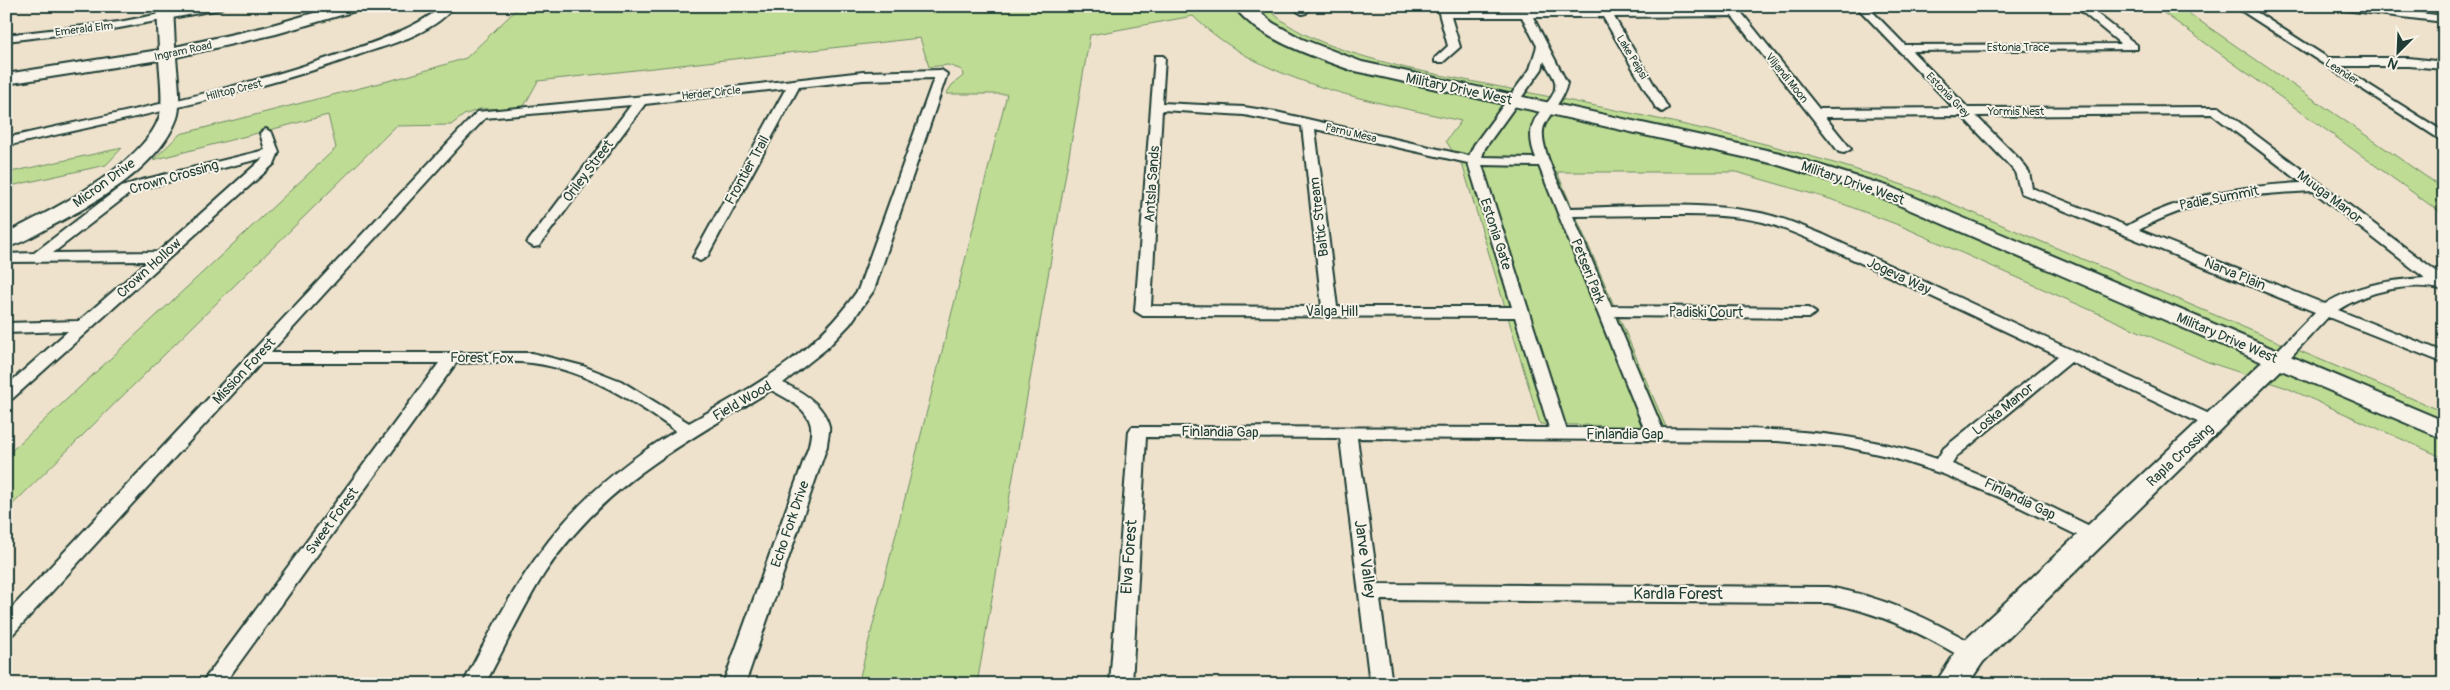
<svg xmlns="http://www.w3.org/2000/svg" width="2450" height="690" font-family="Pangolin,sans-serif">
	<style>
		.green { fill: #bedc93; stroke: #6e8c64 }
		.lines { fill: none; stroke-linecap: round; stroke-linejoin: round }
		.street-casing { stroke: #1f3d34; stroke-width: 4 }
		.secondary-casing { stroke: #1f3d34; stroke-width: 4 }
		.street { fill: #f7f3e8; fill-rule: evenodd }
		.secondary { fill: #f7f3e8; fill-rule: evenodd }
		.labels { text-anchor: middle; dominant-baseline: central; stroke-width: 4; stroke-linejoin: round; paint-order: stroke }
		.far-street-label { font-size: 11px; fill: #1f3d34; stroke: #f7f3e8 }
		.street-label { font-size: 14px; fill: #1f3d34; stroke: #f7f3e8 }
		.near-street-label { font-size: 16px; fill: #1f3d34; stroke: #f7f3e8 }
	</style>
	<rect width="100%" height="100%" fill="#eee2cc"/>
	<filter id="ink" filterUnits="userSpaceOnUse"><feTurbulence type="fractalNoise" baseFrequency=".02" numOctaves="2"/><feDisplacementMap in="SourceGraphic" scale="10" xChannelSelector="R" yChannelSelector="G"/><feConvolveMatrix kernelMatrix="1 2 1 2 8 2 1 2 1" color-interpolation-filters="sRGB"/></filter>
	<g filter="url(#ink)">
		<path class="green" d="M520,6H1266C1297,41 1362,56 1406,68C1583,105 1766,133 1936,197L2444,412V458L2287,388L2208,362L1901,226L1830,199L1736,172H1557L1666,427L1540,424L1463,167L1446,141L1461,121C1370,100 1263,85 1193,16L1090,35L977,684H858L1007,94H946L952,85L963,76L962,70L948,65L929,67L920,38L538,81L523,108L480,109L464,115L451,125L396,126L6,511V456L336,148L328,115L153,160L180,134L411,75L466,58Z
			M2154,6H2178L2444,189V215Z
			M122,148L106,165L6,187V173Z"/>
		<g class="lines">
			<g class="street-casing">
				<path id="street" d="M201,6H225L220,9L119,28L6,41V35L119,22Z
					M443,6H455C432,34 391,44 358,55C244,96 124,119 6,146V138C117,113 230,92 337,55C375,42 411,31 443,6Z
					M1300,6H1311L1306,13L1302,14L1297,11Z
					M1437,6H1447L1449,11L1599,10L1597,6H1608L1610,10H1727L1725,6H1736L1819,109L1954,108L1856,6H1867L1905,45L2121,44L2075,6H2087L2137,45V49L1912,51L1968,108L2219,107L2444,277V290C2410,281 2367,291 2338,310L2444,352V363L2328,317L2284,364H2272L2270,360L2272,356L2315,312L2021,193L2015,172L2010,166L1962,116L1825,117L1851,149L1844,153L1839,152L1732,16L1614,17L1668,108L1662,112L1656,108L1603,17H1533L1567,83C1564,99 1552,110 1545,124C1535,141 1562,189 1570,208C1631,207 1694,201 1755,212C1779,216 1802,226 1824,235L2220,419L2223,423L2220,427H2208L2071,362L1957,456L1952,464L2014,489L2100,531L2103,536L2100,541L2093,543L2001,498L1943,474L1887,456L1847,447L1777,441L1357,438L1378,584L1828,587C1884,597 1931,619 1979,647L1983,653L1979,659L1972,661L1965,659C1921,633 1879,612 1828,603L1380,600L1392,684H1370L1340,438L1146,437L1132,684H1110L1129,431L1132,427L1549,428L1515,317L1143,316L1135,311L1155,56H1163L1165,58L1162,103L1244,107L1276,112L1469,156L1474,145L1530,69L1537,46L1522,17H1451L1460,47L1443,62H1435V58L1448,46ZM1544,61C1547,67 1554,76 1555,82C1559,107 1517,111 1536,158L1482,157L1485,148L1542,69ZM1162,110L1244,115L1302,126L1322,307L1151,306ZM2212,114L2302,183C2241,186 2181,195 2127,226L2032,188L2029,172L2020,160L1976,116ZM1315,129L1468,163L1512,307H1337ZM1482,165L1539,166L1644,428H1566ZM2313,191L2425,278C2390,280 2355,285 2325,304L2139,230C2193,199 2252,194 2313,191ZM1659,215C1693,215 1730,214 1763,222C1781,227 1797,234 1814,241L2058,356L1944,448L1937,459C1844,427 1759,429 1662,428L1615,316L1808,318L1816,313L1808,308L1611,306L1573,216Z
					M2234,6H2247L2328,58H2409L2444,62V69L2409,66H2339L2444,132V142Z
					M2331,6H2365L2444,16V22L2336,9Z
					M941,70L947,74L874,290L850,324L826,349L783,383C801,391 824,404 829,426C830,432 827,440 827,446L745,684H723L809,446C810,440 812,433 811,426C808,408 786,398 771,390C683,445 604,483 544,574C522,609 505,647 485,684H463C520,573 565,496 676,431C634,401 586,370 532,363C508,360 481,363 456,363L224,684H201L439,363H261L13,634L6,636V614L477,112L698,91L863,72ZM934,78L858,290C810,358 759,383 689,423L621,381L583,366L532,353H270L485,118L631,105L527,243L534,247L539,246L645,104L786,88L693,257L700,261L707,257L799,87L863,80Z
					M266,129L272,133L279,152L274,164L12,399L6,400V386L68,331L6,333V323L79,321L148,261L6,262V254L34,253L119,188L138,181L265,150L260,133ZM263,158L158,252L53,253L129,194L148,187Z"/>
			</g>
			<g class="secondary-casing">
				<path id="secondary" d="M157,6H173L175,47L265,27L338,6H364L362,9L276,34L176,57C177,73 182,104 177,118C159,168 92,205 48,228C35,235 21,244 6,247V233C50,212 142,165 159,118C164,104 160,75 159,60L6,84V74L159,50Z
					M1234,6H1252L1273,23L1302,39L1362,62L1780,153L1890,187L2444,421V439L2281,370L1983,662L1968,684H1935L1961,644L2262,362L1876,195L1775,164L1351,70C1315,57 1257,39 1234,6Z"/>
			</g>
			<use href="#street" class="street"/>
			<use href="#secondary" class="secondary"/>
		</g>
	</g>
	<g class="labels">
		<g class="far-street-label">
			<text transform="translate(84 29) rotate(-7)">Emerald Elm</text>
			<text x="2018" y="47">Estonia Trace</text>
			<text transform="translate(183 51) rotate(-12)">Ingram Road</text>
			<text transform="translate(1632 57) rotate(59)">Lake Peipsi</text>
			<text transform="translate(2342 72) rotate(33)">Leander</text>
			<text transform="translate(1787 78) rotate(51)">Viljandi Moon</text>
			<text transform="translate(234 90) rotate(-14)">Hilltop Crest</text>
			<text transform="translate(711 93) rotate(-6)">Herder Circle</text>
			<text transform="translate(1948 95) rotate(46)">Estonia Grey</text>
			<text x="2016" y="111">Yormis Nest</text>
			<text transform="translate(1351 133) rotate(13)">Parnu Mesa</text>
		</g>
		<g class="street-label">
			<text transform="translate(1459 89) rotate(12)">Military Drive West</text>
			<text transform="translate(747 170) rotate(-61)">Frontier Trail</text>
			<text transform="translate(588 171) rotate(-53)">Oriley Street</text>
			<text transform="translate(174 177) rotate(-16)">Crown Crossing</text>
			<text transform="translate(104 183) rotate(-36)">Micron Drive</text>
			<text transform="translate(1853 183) rotate(19)">Military Drive West</text>
			<text transform="translate(1152 184) rotate(-86)">Antsla Sands</text>
			<text transform="translate(2330 197) rotate(37)">Muuga Manor</text>
			<text transform="translate(2219 198) rotate(-11)">Padie Summit</text>
			<text transform="translate(1319 217) rotate(-97)">Baltic Stream</text>
			<text transform="translate(1496 234) rotate(72)">Estonia Gate</text>
			<text transform="translate(149 268) rotate(-42)">Crown Hollow</text>
			<text transform="translate(1588 271) rotate(68)">Petseri Park</text>
			<text transform="translate(2235 274) rotate(22)">Narva Plain</text>
			<text transform="translate(1899 276) rotate(25)">Jogeva Way</text>
			<text x="1332" y="311">Valga Hill</text>
			<text x="1706" y="312">Padiski Court</text>
			<text transform="translate(2227 338) rotate(23)">Military Drive West</text>
			<text transform="translate(482 358) rotate(1)">Forest Fox</text>
			<text transform="translate(244 371) rotate(-47)">Mission Forest</text>
			<text transform="translate(742 401) rotate(-30)">Field Wood</text>
			<text transform="translate(2003 409) rotate(-39)">Loska Manor</text>
			<text transform="translate(1220 432) rotate(1)">Finlandia Gap</text>
			<text x="1625" y="434">Finlandia Gap</text>
			<text transform="translate(2180 455) rotate(-43)">Rapla Crossing</text>
			<text transform="translate(2020 499) rotate(26)">Finlandia Gap</text>
			<text transform="translate(332 521) rotate(-54)">Sweet Forest</text>
			<text transform="translate(790 524) rotate(-71)">Echo Fork Drive</text>
		</g>
		<g class="near-street-label">
			<text transform="translate(1129 557) rotate(-86)">Elva Forest</text>
			<text transform="translate(1365 559) rotate(82)">Jarve Valley</text>
			<text x="1678" y="594">Kardla Forest</text>
		</g>
	</g>
	<rect width="2450" height="690" fill="none" stroke="#f7f3e8" stroke-width="25"/>
	<rect x="12" y="12" width="2425" height="665" fill="none" stroke="#1f3d34" stroke-width="2" filter="url(#ink)"/>
	<g transform="translate(2398 52) rotate(204)" stroke="#f7f3e8" stroke-width="4" paint-order="stroke">
	<path d="M0-4L9 19L0 12L-9 19Z" fill="#1f3d34"/>
	<text y="-8" font-size="14" font-weight="bold" text-anchor="middle" fill="#1f3d34">N</text>
	</g>
</svg>
